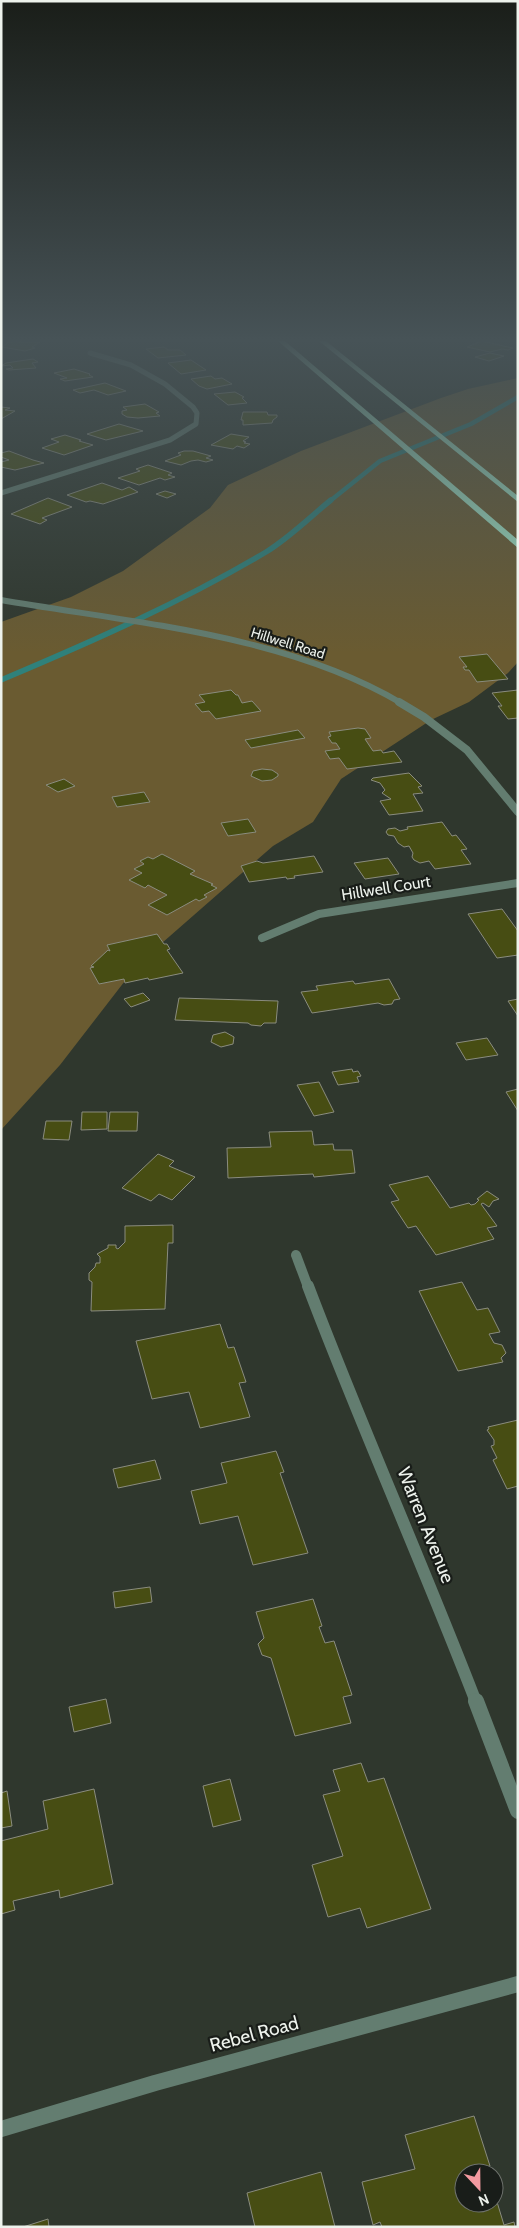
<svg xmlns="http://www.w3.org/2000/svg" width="519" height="2228" font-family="Cabin,sans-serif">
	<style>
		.green { fill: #6a5b31 }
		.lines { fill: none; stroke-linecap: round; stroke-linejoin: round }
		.stream-far1 { stroke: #2f817b; stroke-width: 4.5 }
		.stream { stroke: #2f817b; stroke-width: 5.5 }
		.building { fill: #474d13; stroke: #8a8c7f }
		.minor-far4 { stroke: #637d70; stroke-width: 5 }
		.minor-far3 { stroke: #637d70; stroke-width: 8 }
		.minor-far2 { stroke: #637d70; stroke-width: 10 }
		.minor-far1 { stroke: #637d70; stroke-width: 12 }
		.minor { stroke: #637d70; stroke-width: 16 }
		.tertiary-far1 { stroke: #637d70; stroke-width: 6 }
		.tertiary { stroke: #637d70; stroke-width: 8 }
		.motorway { fill: #a0e2c3; fill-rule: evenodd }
		.labels { text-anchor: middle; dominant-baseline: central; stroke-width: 4.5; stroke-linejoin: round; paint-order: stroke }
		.far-street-label { font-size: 14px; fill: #edf2ec; stroke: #191d19 }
		.street-label { font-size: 16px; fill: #edf2ec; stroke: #191d19 }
		.near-street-label { font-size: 19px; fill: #edf2ec; stroke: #191d19 }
	</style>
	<rect width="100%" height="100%" fill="#2f372d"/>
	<path class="green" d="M518,378V662L508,673L469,702L431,720L341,779L313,822L273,846L138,964L60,1065L1,1130V622L71,597L123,571L210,508L228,485L301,451L441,398L468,389Z"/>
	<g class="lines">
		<path class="stream-far1" d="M330,501L380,461L471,424L518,397"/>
		<path class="stream" d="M1,680C91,642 182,602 266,552C289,538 310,517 331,500"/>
	</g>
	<path class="building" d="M22,341L19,342H40L32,347L35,348L25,351L2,347L9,342Z
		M482,341L508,347L513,348L508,350L502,349L490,352L467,347Z
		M164,347L168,350H180L186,355L158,358L146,349Z
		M490,353L504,356L489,361L475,357Z
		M33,359L38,362L32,363L36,368L9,370L6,369L13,368L10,365L1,366L6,363Z
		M191,360L206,370L181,374L168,363Z
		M74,369L90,374L89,375L93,377L65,381L60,379L67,378L54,373Z
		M211,376L215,379L222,378L232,384L207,389L199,386L191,379Z
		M105,383L126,391L108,395L94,390L80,393L73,390Z
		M235,392L244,397L242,398L247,403L228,405L214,394Z
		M145,404L159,412L156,413L160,416L138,418L127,417L122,414V411L127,410L123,407Z
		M1,407L10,408L5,410L15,411L1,419Z
		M243,412H267L268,415H277V417L273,420L272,423L243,425V420H241Z
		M119,424L143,431L106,440L87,434Z
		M231,434L249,437L243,441L246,442L244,443L250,444L244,448L237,446L233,449L211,445Z
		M65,435L81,440L79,441L93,445L64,455L42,448L59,442L51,439Z
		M9,451L33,460L44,463L15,470L1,467V462L9,460L1,457V453Z
		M184,451H193L211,456L206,458L213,460L206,462L198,460L191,461L181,465L165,461L181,455L178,453Z
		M148,465L172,473L168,475L175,477L165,480L160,478L139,485L118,478L140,471L136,469Z
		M102,483L122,490L129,487L138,492L103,504L90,501L86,502L67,495Z
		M165,491L176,494L167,498L156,494Z
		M48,498L72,507L42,518L47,520L40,524L11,514Z
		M487,654L508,679L477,682L469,670H465L463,667H467L459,657Z
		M231,690L236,695H238L242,703L252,701L261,711L216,719L209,711L202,712L195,704L205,702L199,695Z
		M518,690V718L508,719L498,706H502L492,693Z
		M358,728L365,729L371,738L365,739L373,751L381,750L383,753L394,751L402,762L347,769L339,758L330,759L325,751L340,749L336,743H332L328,737L331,736L329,732Z
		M298,730L305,738L251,748L245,740Z
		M262,769L272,770L278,774V776L272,780L262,781L251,776L253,771Z
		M409,773L422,786L418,787L423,793L413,794L423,811L389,815L380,801L391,799L382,793L385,790L380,783L371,780L373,778Z
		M64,779L75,786L58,792L46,785Z
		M144,792L150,802L117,807L112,797Z
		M248,819L256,832L228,836L221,823Z
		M442,822L452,836L456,835L467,849L461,850L471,864L435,869L429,861L420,863L414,860L412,857L413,853L409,846L404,847L398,843L394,836L388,835L386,832L388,829L395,828L400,831L408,829L407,827Z
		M162,854L195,871L190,874L213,884L211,885L217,888L204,895L207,897L199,901L196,899L167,915L148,905L167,895L148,885L145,888L129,880L142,873L134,869L144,864L140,861L148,857L153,859Z
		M314,856L323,872L294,876L295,878L287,879L286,877L249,882L241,866L257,861L263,863Z
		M388,858L399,874L365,879L354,863Z
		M502,909L518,931V955L497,958L468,914Z
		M157,934L164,944H167L170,949L167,950L183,973L154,979L149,980L148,978L125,983L124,979L99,984L90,968L94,967L91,966L108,950L110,951L107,945Z
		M389,979L400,999L394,1000L392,1004L384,1005L378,1003L312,1013L301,992L318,990L316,986L353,981L355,984Z
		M143,993L150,1000L131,1007L124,999Z
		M179,998L278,1001L276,1023H264L261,1026L251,1025L248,1023L175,1020Z
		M518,999V1016L508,1001Z
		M225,1032L234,1037L233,1044L221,1047L211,1042L213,1035Z
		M487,1038L498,1055L466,1060L456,1043Z
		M352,1069L353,1072L358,1071L361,1076L357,1077L359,1082L338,1085L332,1072Z
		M319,1082L334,1112L314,1116L297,1085Z
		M518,1089V1111L506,1092Z
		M82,1112H107V1129L81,1130Z
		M110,1112H138L137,1131H108Z
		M46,1121H72L69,1140L43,1139Z
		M312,1131L314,1145L333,1144L334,1150H352L355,1173L314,1177L313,1174L228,1178L227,1148L271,1147L269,1132Z
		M158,1154L174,1161L169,1166L195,1177L172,1200L159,1194L151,1201L122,1188Z
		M428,1176L450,1208L469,1203L471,1205L475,1204L479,1200L477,1199L487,1191L499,1199L493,1201L489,1207L483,1203L481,1204L497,1226L487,1228L494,1239L436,1255L416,1226L408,1228L391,1202L399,1200L389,1185Z
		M173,1225V1243H168L165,1309L91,1311L92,1282L89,1280V1273L95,1267L96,1263H100V1257L97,1254L108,1248V1245H116V1248L118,1249L125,1242V1226Z
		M462,1282L477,1310L488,1308L500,1332L489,1334L494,1343L502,1345L506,1353L501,1358L503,1362L458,1371L419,1291Z
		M220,1324L228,1348L234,1347L246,1382L239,1383L250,1417L200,1428L189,1392L152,1399L136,1341Z
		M518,1420V1486L507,1489L493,1460L497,1458L491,1446L494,1445V1440L487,1430L489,1429L488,1427Z
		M276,1451L284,1472L280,1473L308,1553L253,1565L238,1516L200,1524L191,1491L227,1483L221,1463Z
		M155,1460L161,1479L118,1488L113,1469Z
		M150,1587L152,1602L115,1608L113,1592Z
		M313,1599L322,1626L319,1627L325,1643L334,1641L352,1695L343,1697L351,1723L295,1736L271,1658L262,1655L258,1644L264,1638L256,1612Z
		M106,1699L111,1723L74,1732L69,1707Z
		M361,1763L368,1782L384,1778L431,1909L367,1928L360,1908L328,1917L312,1865L343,1856L323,1795L340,1791L333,1770Z
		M230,1779L241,1820L213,1827L203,1786Z
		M94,1789L113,1884L60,1898L59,1890L13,1901L15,1910L1,1914V1841L48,1829L43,1801Z
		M7,1791L12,1826L1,1828V1793Z
		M474,2116L490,2166L486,2167L488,2173H464V2203H494V2192L504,2225L514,2222L515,2227H382L380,2222L373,2225L362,2182L415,2169L405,2135Z
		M321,2172L335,2227H255L247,2193Z
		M48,2219L49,2227H23Z"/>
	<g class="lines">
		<path class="minor-far4" d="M1,493L170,440L196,424L197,413L193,407L165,384L131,365L90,353"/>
		<path class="minor-far3" d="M262,938L319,914L518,883"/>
		<path class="minor-far2" d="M296,1255L308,1287"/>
		<path class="minor-far1" d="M308,1286C361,1426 422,1562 476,1702"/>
		<path class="minor" d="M476,1701L518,1811
			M1,2129L155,2083L518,1984"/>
		<path class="tertiary-far1" d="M1,600C133,623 284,634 401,703"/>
		<path class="tertiary" d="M399,702L424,717L467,750L518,812"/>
		<path class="motorway" d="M278,341H285L518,540V548Z
			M319,341H326L518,496V502Z"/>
	</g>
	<linearGradient id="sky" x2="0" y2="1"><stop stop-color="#1a1e19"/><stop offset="0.52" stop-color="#475357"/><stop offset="1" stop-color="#475357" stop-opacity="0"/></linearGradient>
	<rect width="519" height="653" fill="url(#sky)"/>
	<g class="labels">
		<g class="far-street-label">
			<text transform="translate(288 643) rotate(17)">Hillwell Road</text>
		</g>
		<g class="street-label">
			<text transform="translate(386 888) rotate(-9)">Hillwell Court</text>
		</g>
		<g class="near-street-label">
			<text transform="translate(426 1525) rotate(68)">Warren Avenue</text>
			<text transform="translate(254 2034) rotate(-15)">Rebel Road</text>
		</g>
	</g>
	<rect width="519" height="2228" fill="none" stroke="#edf2ec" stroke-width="5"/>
	<g transform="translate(479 2188) rotate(158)"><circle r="24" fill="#191d19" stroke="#6e726d"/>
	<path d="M0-4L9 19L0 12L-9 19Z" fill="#f49aa0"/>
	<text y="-8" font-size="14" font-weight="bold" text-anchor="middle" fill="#edf2ec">N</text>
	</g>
</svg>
